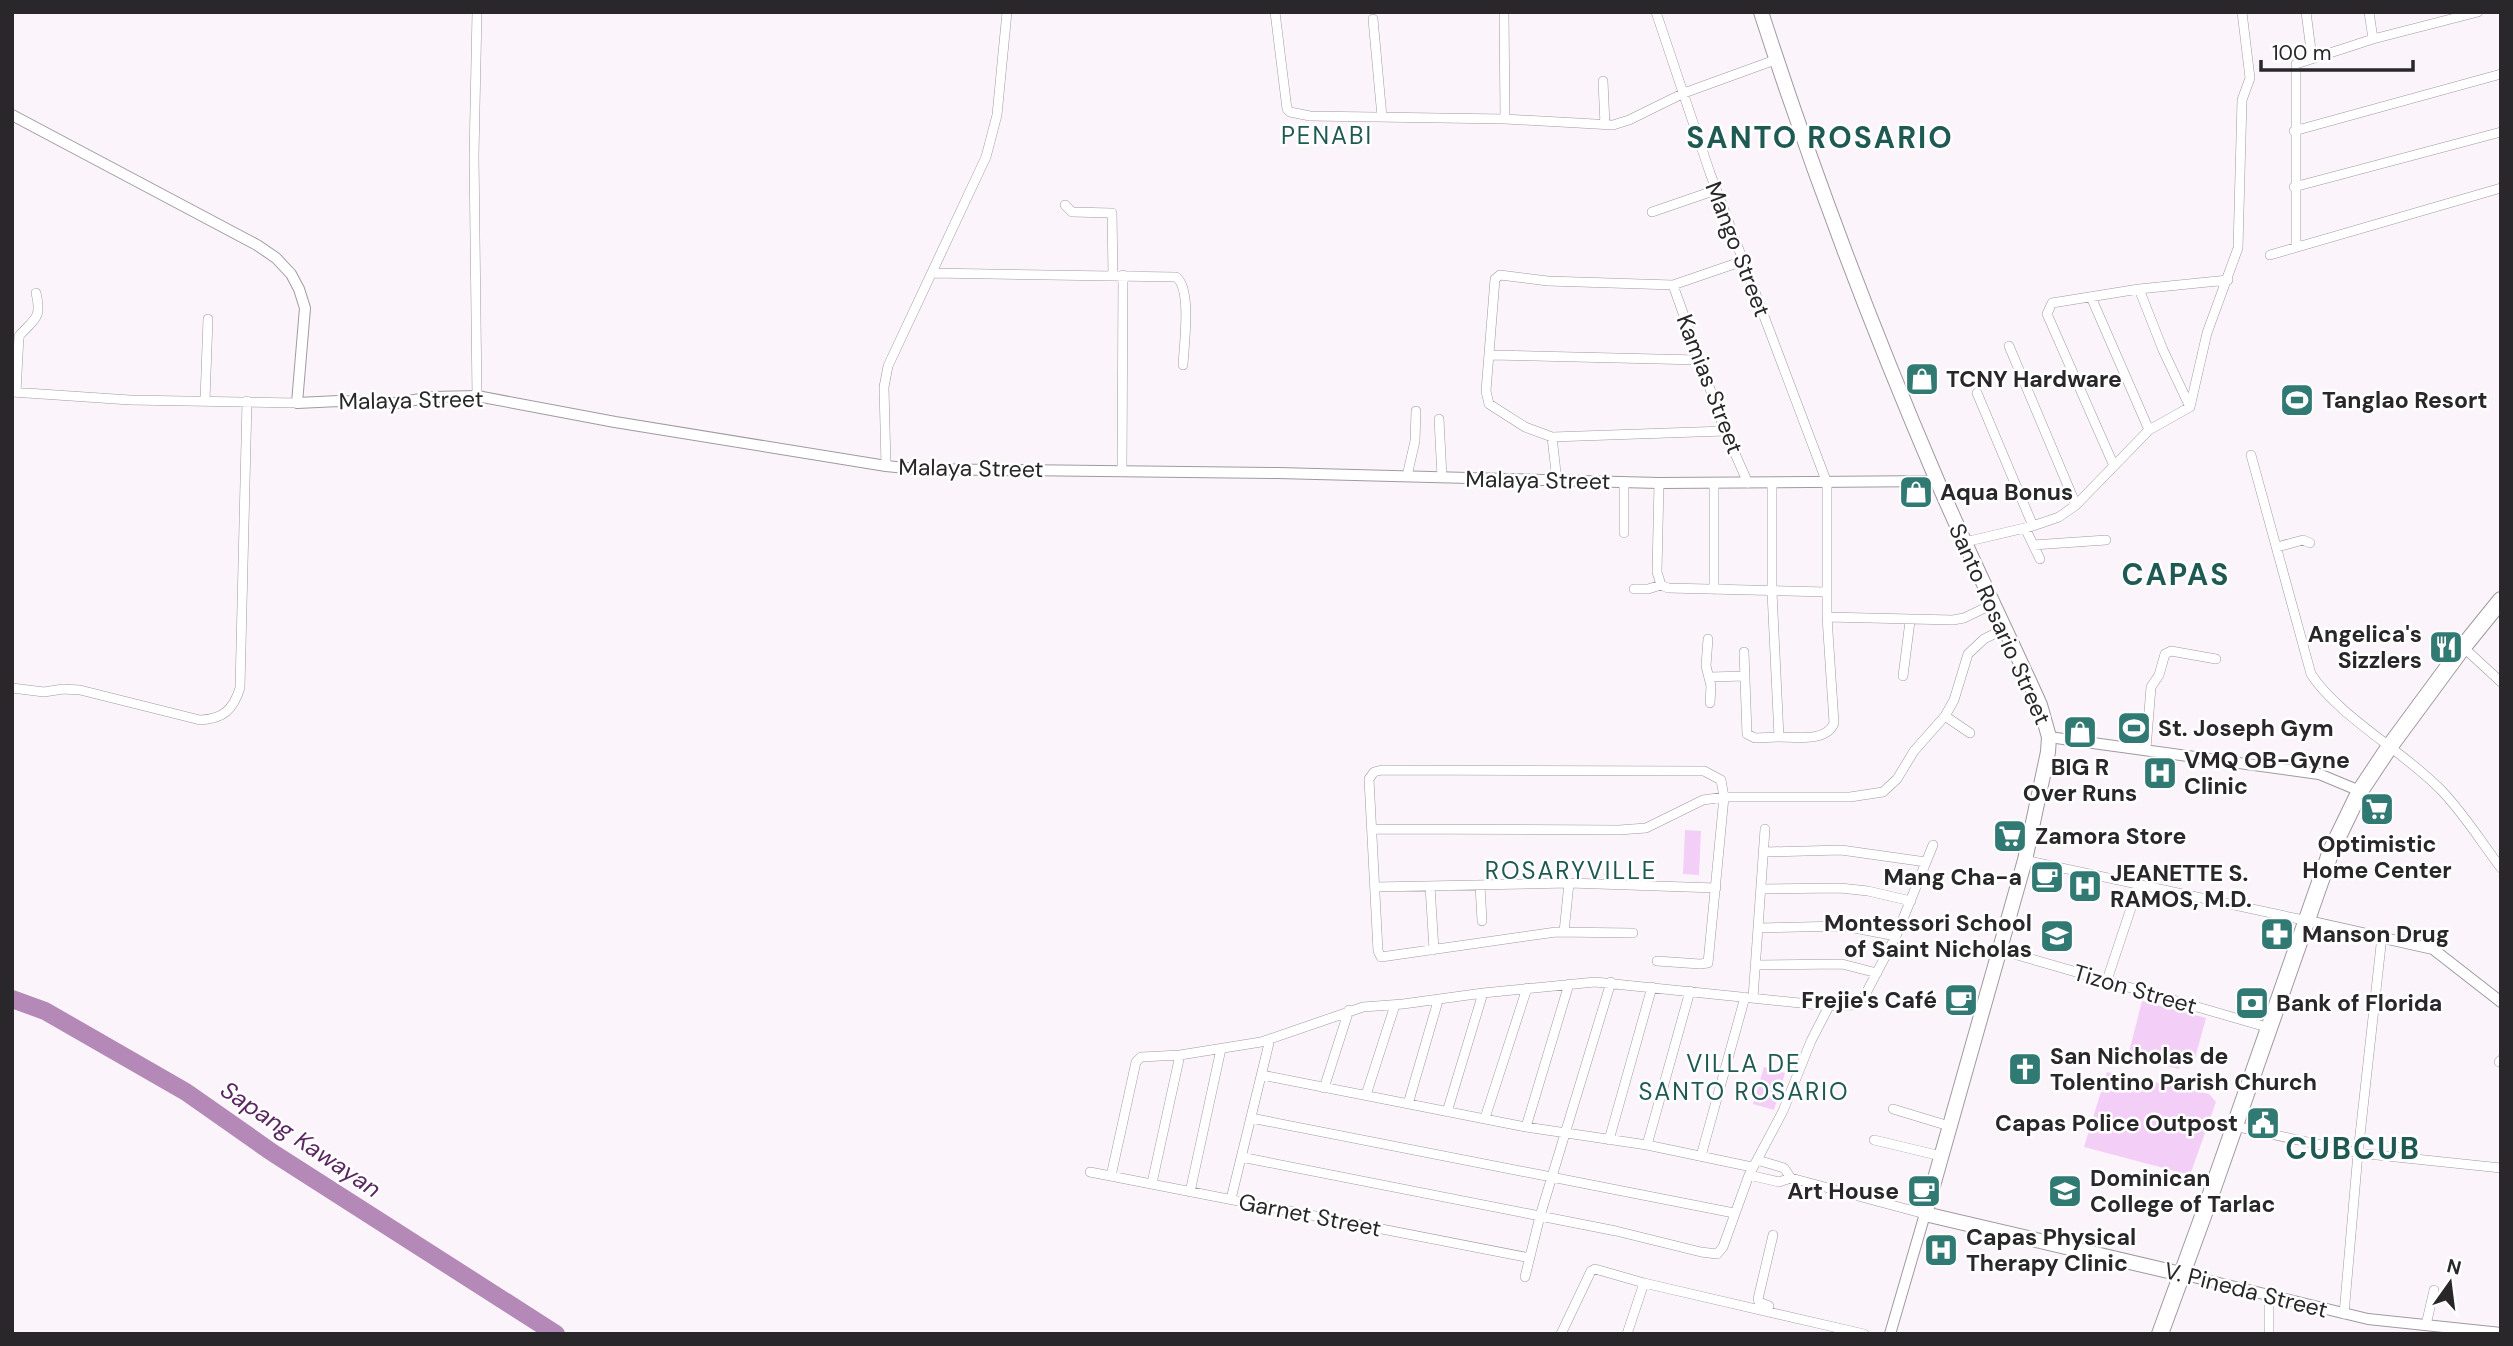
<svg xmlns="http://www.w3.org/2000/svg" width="2513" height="1346" font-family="'DM Sans',sans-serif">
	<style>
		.green { fill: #f3cef6 }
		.water { fill: #b489b7 }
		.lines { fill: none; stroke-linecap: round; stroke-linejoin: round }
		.river { stroke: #b489b7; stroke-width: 18 }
		.minor-casing { stroke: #a09aa0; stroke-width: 10 }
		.tertiary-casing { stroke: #a09aa0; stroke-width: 12 }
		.primary-casing { stroke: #a09aa0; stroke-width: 16 }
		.trunk-casing { stroke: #a09aa0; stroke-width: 18 }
		.minor { stroke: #fff; stroke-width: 9 }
		.tertiary { stroke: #fff; stroke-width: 10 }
		.primary { stroke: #fff; stroke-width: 14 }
		.trunk { stroke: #fff; stroke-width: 16 }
		.labels { text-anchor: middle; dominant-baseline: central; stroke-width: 5; stroke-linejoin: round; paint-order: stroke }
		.street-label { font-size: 23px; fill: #292729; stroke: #fff }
		.poi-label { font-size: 23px; font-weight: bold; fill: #292729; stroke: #fff; text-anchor: start }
		.neighbourhood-label { font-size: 24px; letter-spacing: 2px; fill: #1f5954; stroke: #fff }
		.water-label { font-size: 24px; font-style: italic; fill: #5b2661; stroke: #fff }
		.district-label { font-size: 30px; font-weight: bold; letter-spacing: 2px; fill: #1f5954; stroke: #fff }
	</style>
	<rect width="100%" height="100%" fill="#fbf5fb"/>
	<path class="green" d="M1685,830L1701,831L1699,875L1683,874Z
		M2142,1001L2206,1018L2195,1058L2183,1055L2179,1069L2128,1056Z
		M1764,1067L1785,1073L1774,1110L1753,1104Z
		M2107,1072L2209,1094L2216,1102L2190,1175L2084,1147Z"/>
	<path class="water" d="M2300,386L2308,391L2303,403L2297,411L2287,402Z"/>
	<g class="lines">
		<path class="river" d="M12,999L45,1011L186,1092L273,1153L556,1334"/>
		<g class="minor-casing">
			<path id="minor" d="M477,12L474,156L477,396
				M1275,12L1287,109L1290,112L1310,116L1505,119L1613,125L1629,120L1684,93L1775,60
				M1504,12L1505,119
				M1656,12L1710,173L1827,483V617
				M2306,12L2312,58
				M2369,12L2373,39
				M1373,19L1382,117
				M1603,81L1605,125
				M2294,131L2501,74
				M2294,187L2501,132
				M1065,205L1072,212L1112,213L1113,275
				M1652,212L1716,190
				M2296,247V64L2373,39L2478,12
				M2270,255L2501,188
				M932,273L1176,277C1192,288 1184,345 1183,365
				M1673,285L1725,431L1748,483
				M2139,289L2163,350L2190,407
				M2091,297L2149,430
				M2009,346L2076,505
				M1491,355L1699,360
				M12,392L130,400L297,403
				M16,392L19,336C35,318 42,319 36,293
				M1977,393L2033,526
				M205,400L208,319
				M1439,419L1442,477
				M1725,431L1552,437L1525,427L1489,404L1486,391L1495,279L1500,275L1548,281L1673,285L1743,261
				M1552,437L1557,481
				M2251,455L2311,674C2339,717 2405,752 2442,791C2464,814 2482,843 2501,868
				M886,466L884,387L888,366L986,157L997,115L1007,12
				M2114,466L2047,314L2052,303L2139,289L2228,280
				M1122,470L1123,275
				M1407,476L1415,441L1416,411
				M1659,483L1657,572L1661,585L1668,588L1827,592
				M1714,483V590
				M1772,484V592L1779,737C1797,737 1827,742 1834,723L1827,617L1953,620L1964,618L1993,604
				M2025,528L2040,559
				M1624,533V482
				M1965,542L2033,526L2059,517L2076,505L2149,430L2190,407L2207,333L2238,248L2242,100L2250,78L2242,12
				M2033,545L2106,540
				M2277,547L2303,540L2310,543
				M1634,589H1648L1661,585
				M1708,639L1706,666L1711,686L1710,703
				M2463,647L2501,682
				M1744,652L1747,734L1755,738L1779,737
				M1903,676L1910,621
				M1710,677L1745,676
				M12,688L44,692L63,689L80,690L200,720C223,719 233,710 240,688L247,401
				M1945,716L1970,733
				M2146,749L2151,687L2159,675L2165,654L2171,651L2216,659
				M1372,829L1619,830L1646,828L1703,800L1724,797H1850L1883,792L1897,779L1914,751L1945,716L1954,700L1968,654L1984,639L2004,629
				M1765,852L1841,850L1926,862
				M2025,860L2308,921
				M1480,885L1482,921
				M1430,886L1434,950
				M1375,887L1569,883L1716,888
				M1761,889L1840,888L1868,891L1911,901
				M1758,928L1844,926L1896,936
				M1564,932L1569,883
				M1633,933L1556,932L1381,957L1378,951L1369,779L1374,772L1382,770L1704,771L1721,780L1724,797L1708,963L1700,964L1657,961
				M2000,950L2270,1028
				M1756,965L1842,964L1877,973
				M2107,980L2139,884
				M1753,998L1765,829
				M2499,1062L2501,1060
				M1262,1075L1526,1127L1647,1145L1752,1167
				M1324,1088L1349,1010
				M1366,1095L1395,1005
				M1408,1104L1438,1001
				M1893,1109L1949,1126
				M1447,1112L1483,993
				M1251,1118L1734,1213
				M1485,1118L1527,988
				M2234,1126L2358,1153L2501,1168
				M1526,1127L1569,984
				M1609,1140L1652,987
				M1874,1140L1941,1156
				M1647,1145L1690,991
				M1701,1156L1745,997
				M1241,1157L1616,1231L1701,1252L1717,1254L1723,1247L1749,1175L1783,1111L1811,1041L1829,1006
				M1757,1160L1784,1168L1791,1178
				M1090,1172L1530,1258
				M1749,1175L1779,1182L1791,1178L1925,1214
				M1111,1176L1136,1062L1141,1057L1180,1055L1261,1042L1363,1007L1403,1004L1483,993L1595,982L1829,1006L1854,1005L1864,997L1896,936L1933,845
				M1152,1183L1180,1055
				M1190,1192L1221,1049
				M1231,1199L1270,1039
				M1525,1277L1540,1216L1611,982
				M2269,1296V1334
				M1769,1306L1759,1302L1758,1299L1773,1235
				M2344,1314L2358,1153L2382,936
				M2426,1325L2434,1290
				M1561,1334L1591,1271L1595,1269L1644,1283
				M1627,1334L1644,1283L1864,1334"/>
		</g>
		<g class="tertiary-casing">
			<path id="tertiary" d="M12,115L257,245L276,258L291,274L299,289L305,308L297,403L339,401L396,403L433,397L477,396L615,422L886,466L916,469L1278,473L1659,483L1937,481
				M2049,737L2319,774L2360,791
				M2308,921L2433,949L2501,1002
				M2181,1274L2368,1319L2501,1333
				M1890,1334L1925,1214"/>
		</g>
		<g class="primary-casing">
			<path id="primary" d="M1761,12C1812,170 1871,326 1936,478C1969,555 2006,629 2040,705L2049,737L2048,752L2025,860L1925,1214L2181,1274"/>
		</g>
		<g class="trunk-casing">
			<path id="trunk" d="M2160,1334L2206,1208L2331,851L2360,791L2390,746L2463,647L2501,600"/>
		</g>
		<use href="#minor" class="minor"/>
		<use href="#tertiary" class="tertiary"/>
		<use href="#primary" class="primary"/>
		<use href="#trunk" class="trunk"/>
	</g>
	<defs>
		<g id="shop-square" transform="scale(1.75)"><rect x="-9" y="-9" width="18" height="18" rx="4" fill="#317973" stroke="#fff"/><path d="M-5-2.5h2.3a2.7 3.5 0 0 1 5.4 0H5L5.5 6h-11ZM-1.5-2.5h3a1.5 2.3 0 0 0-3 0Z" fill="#fff"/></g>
		<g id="stadium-square" transform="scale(1.75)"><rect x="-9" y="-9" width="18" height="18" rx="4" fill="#317973" stroke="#fff"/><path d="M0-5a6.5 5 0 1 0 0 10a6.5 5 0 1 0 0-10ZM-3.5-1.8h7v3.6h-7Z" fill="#fff"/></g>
		<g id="restaurant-square" transform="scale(1.75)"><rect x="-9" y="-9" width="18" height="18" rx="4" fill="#317973" stroke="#fff"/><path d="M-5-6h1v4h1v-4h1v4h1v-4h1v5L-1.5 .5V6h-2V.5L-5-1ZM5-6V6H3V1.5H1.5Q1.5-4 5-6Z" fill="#fff"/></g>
		<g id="hospital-square" transform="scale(1.75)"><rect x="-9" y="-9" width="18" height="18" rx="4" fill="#317973" stroke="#fff"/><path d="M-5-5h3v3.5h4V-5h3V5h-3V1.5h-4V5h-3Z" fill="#fff"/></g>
		<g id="supermarket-square" transform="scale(1.75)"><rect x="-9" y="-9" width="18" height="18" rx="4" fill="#317973" stroke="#fff"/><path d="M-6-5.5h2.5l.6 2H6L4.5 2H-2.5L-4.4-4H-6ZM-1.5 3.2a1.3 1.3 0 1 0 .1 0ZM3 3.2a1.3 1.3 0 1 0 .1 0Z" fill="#fff"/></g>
		<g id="cafe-square" transform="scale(1.75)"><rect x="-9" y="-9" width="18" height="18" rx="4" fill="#317973" stroke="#fff"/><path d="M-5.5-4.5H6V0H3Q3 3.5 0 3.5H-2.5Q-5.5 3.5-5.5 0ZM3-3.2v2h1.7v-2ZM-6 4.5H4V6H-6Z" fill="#fff"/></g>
		<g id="pharmacy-square" transform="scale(1.75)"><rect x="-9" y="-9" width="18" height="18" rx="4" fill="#317973" stroke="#fff"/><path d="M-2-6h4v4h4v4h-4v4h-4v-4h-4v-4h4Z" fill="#fff"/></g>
		<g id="school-square" transform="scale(1.75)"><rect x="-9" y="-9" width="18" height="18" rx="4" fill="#317973" stroke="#fff"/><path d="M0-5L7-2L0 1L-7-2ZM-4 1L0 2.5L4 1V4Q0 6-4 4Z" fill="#fff"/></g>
		<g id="bank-square" transform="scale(1.75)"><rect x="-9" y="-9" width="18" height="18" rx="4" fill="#317973" stroke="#fff"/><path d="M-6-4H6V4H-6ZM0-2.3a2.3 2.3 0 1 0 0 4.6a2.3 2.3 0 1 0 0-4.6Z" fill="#fff"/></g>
		<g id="church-square" transform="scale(1.75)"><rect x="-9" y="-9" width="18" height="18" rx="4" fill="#317973" stroke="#fff"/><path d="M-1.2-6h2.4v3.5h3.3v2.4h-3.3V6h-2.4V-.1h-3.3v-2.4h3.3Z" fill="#fff"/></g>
		<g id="civic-square" transform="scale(1.75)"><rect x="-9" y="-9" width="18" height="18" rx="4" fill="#317973" stroke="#fff"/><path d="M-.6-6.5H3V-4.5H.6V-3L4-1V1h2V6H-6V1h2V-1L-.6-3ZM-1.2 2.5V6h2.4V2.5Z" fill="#fff"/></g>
		<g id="university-square" transform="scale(1.75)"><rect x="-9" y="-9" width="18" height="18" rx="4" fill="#317973" stroke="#fff"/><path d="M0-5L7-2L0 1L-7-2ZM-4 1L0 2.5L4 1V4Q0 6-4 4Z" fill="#fff"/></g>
	</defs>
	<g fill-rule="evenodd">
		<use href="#shop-square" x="1922" y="379"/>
		<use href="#stadium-square" x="2297" y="400"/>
		<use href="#shop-square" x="1916" y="492"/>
		<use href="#restaurant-square" x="2446" y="647"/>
		<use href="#stadium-square" x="2134" y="728"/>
		<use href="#shop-square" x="2080" y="732"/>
		<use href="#hospital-square" x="2160" y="773"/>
		<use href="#supermarket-square" x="2377" y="809"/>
		<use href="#supermarket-square" x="2010" y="836"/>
		<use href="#cafe-square" x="2047" y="877"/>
		<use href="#hospital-square" x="2085" y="886"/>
		<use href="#pharmacy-square" x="2277" y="934"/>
		<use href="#school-square" x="2057" y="936"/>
		<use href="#cafe-square" x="1961" y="1000"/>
		<use href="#bank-square" x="2252" y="1003"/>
		<use href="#church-square" x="2025" y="1069"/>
		<use href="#civic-square" x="2263" y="1123"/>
		<use href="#cafe-square" x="1924" y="1191"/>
		<use href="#university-square" x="2065" y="1191"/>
		<use href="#hospital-square" x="1941" y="1250"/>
	</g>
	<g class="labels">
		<g class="street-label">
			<text transform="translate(1738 249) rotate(69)">Mango Street</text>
			<text transform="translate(1710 384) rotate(69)">Kamias Street</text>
			<text transform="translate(411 400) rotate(-1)">Malaya Street</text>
			<text transform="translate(971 468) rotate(1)">Malaya Street</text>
			<text transform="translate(1538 480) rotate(1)">Malaya Street</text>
			<text transform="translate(2000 624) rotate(66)">Santo Rosario Street</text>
			<text transform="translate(2135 989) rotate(16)">Tizon Street</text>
			<text transform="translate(1310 1215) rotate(11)">Garnet Street</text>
			<text transform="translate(2246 1290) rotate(14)">V. Pineda Street</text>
		</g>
		<g class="poi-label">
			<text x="1946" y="379">TCNY Hardware</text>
			<text x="2322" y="400">Tanglao Resort</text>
			<text x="1940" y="492">Aqua Bonus</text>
			<text x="2422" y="634" text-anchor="end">Angelica's<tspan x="2422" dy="26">Sizzlers</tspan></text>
			<text x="2158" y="728">St. Joseph Gym</text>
			<text x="2184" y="760">VMQ OB-Gyne<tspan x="2184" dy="26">Clinic</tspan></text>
			<text x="2080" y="767" text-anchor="middle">BIG R<tspan x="2080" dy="26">Over Runs</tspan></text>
			<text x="2035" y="836">Zamora Store</text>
			<text x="2377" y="844" text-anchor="middle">Optimistic<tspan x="2377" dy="26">Home Center</tspan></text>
			<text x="2110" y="873">JEANETTE S.<tspan x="2110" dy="26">RAMOS, M.D.</tspan></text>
			<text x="2022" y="877" text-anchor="end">Mang Cha-a</text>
			<text x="2032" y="923" text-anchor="end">Montessori School<tspan x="2032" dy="26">of Saint Nicholas</tspan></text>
			<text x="2302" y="934">Manson Drug</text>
			<text x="1937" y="1000" text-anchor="end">Frejie's Café</text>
			<text x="2276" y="1003">Bank of Florida</text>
			<text x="2050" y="1056">San Nicholas de<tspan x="2050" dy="26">Tolentino Parish Church</tspan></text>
			<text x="2238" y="1123" text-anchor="end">Capas Police Outpost</text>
			<text x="2090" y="1178">Dominican<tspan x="2090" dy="26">College of Tarlac</tspan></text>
			<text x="1899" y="1191" text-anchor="end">Art House</text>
			<text x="1966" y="1237">Capas Physical<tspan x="1966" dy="26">Therapy Clinic</tspan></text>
		</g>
		<g class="neighbourhood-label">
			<text x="1327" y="135">PENABI</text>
			<text x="1571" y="870">ROSARYVILLE</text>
			<text x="1744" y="1063">VILLA DE<tspan x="1744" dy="28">SANTO ROSARIO</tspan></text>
		</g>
		<g class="water-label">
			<text transform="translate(301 1139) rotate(34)">Sapang Kawayan</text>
		</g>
		<g class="district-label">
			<text x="1820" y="137">SANTO ROSARIO</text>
			<text x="2176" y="574">CAPAS</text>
			<text x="2353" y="1148">CUBCUB</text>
		</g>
	</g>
	<rect width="2513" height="1346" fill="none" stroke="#292729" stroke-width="28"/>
	<g transform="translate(2450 1283) rotate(14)" stroke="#ffffff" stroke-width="5" paint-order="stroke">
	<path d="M0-5L12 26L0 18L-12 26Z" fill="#292729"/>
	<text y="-10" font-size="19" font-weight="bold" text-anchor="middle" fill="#292729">N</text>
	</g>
	<path d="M2261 60v10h152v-10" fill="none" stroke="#292729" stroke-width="3.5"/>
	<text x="2272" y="60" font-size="21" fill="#292729" stroke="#ffffff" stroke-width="5" paint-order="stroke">100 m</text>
</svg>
